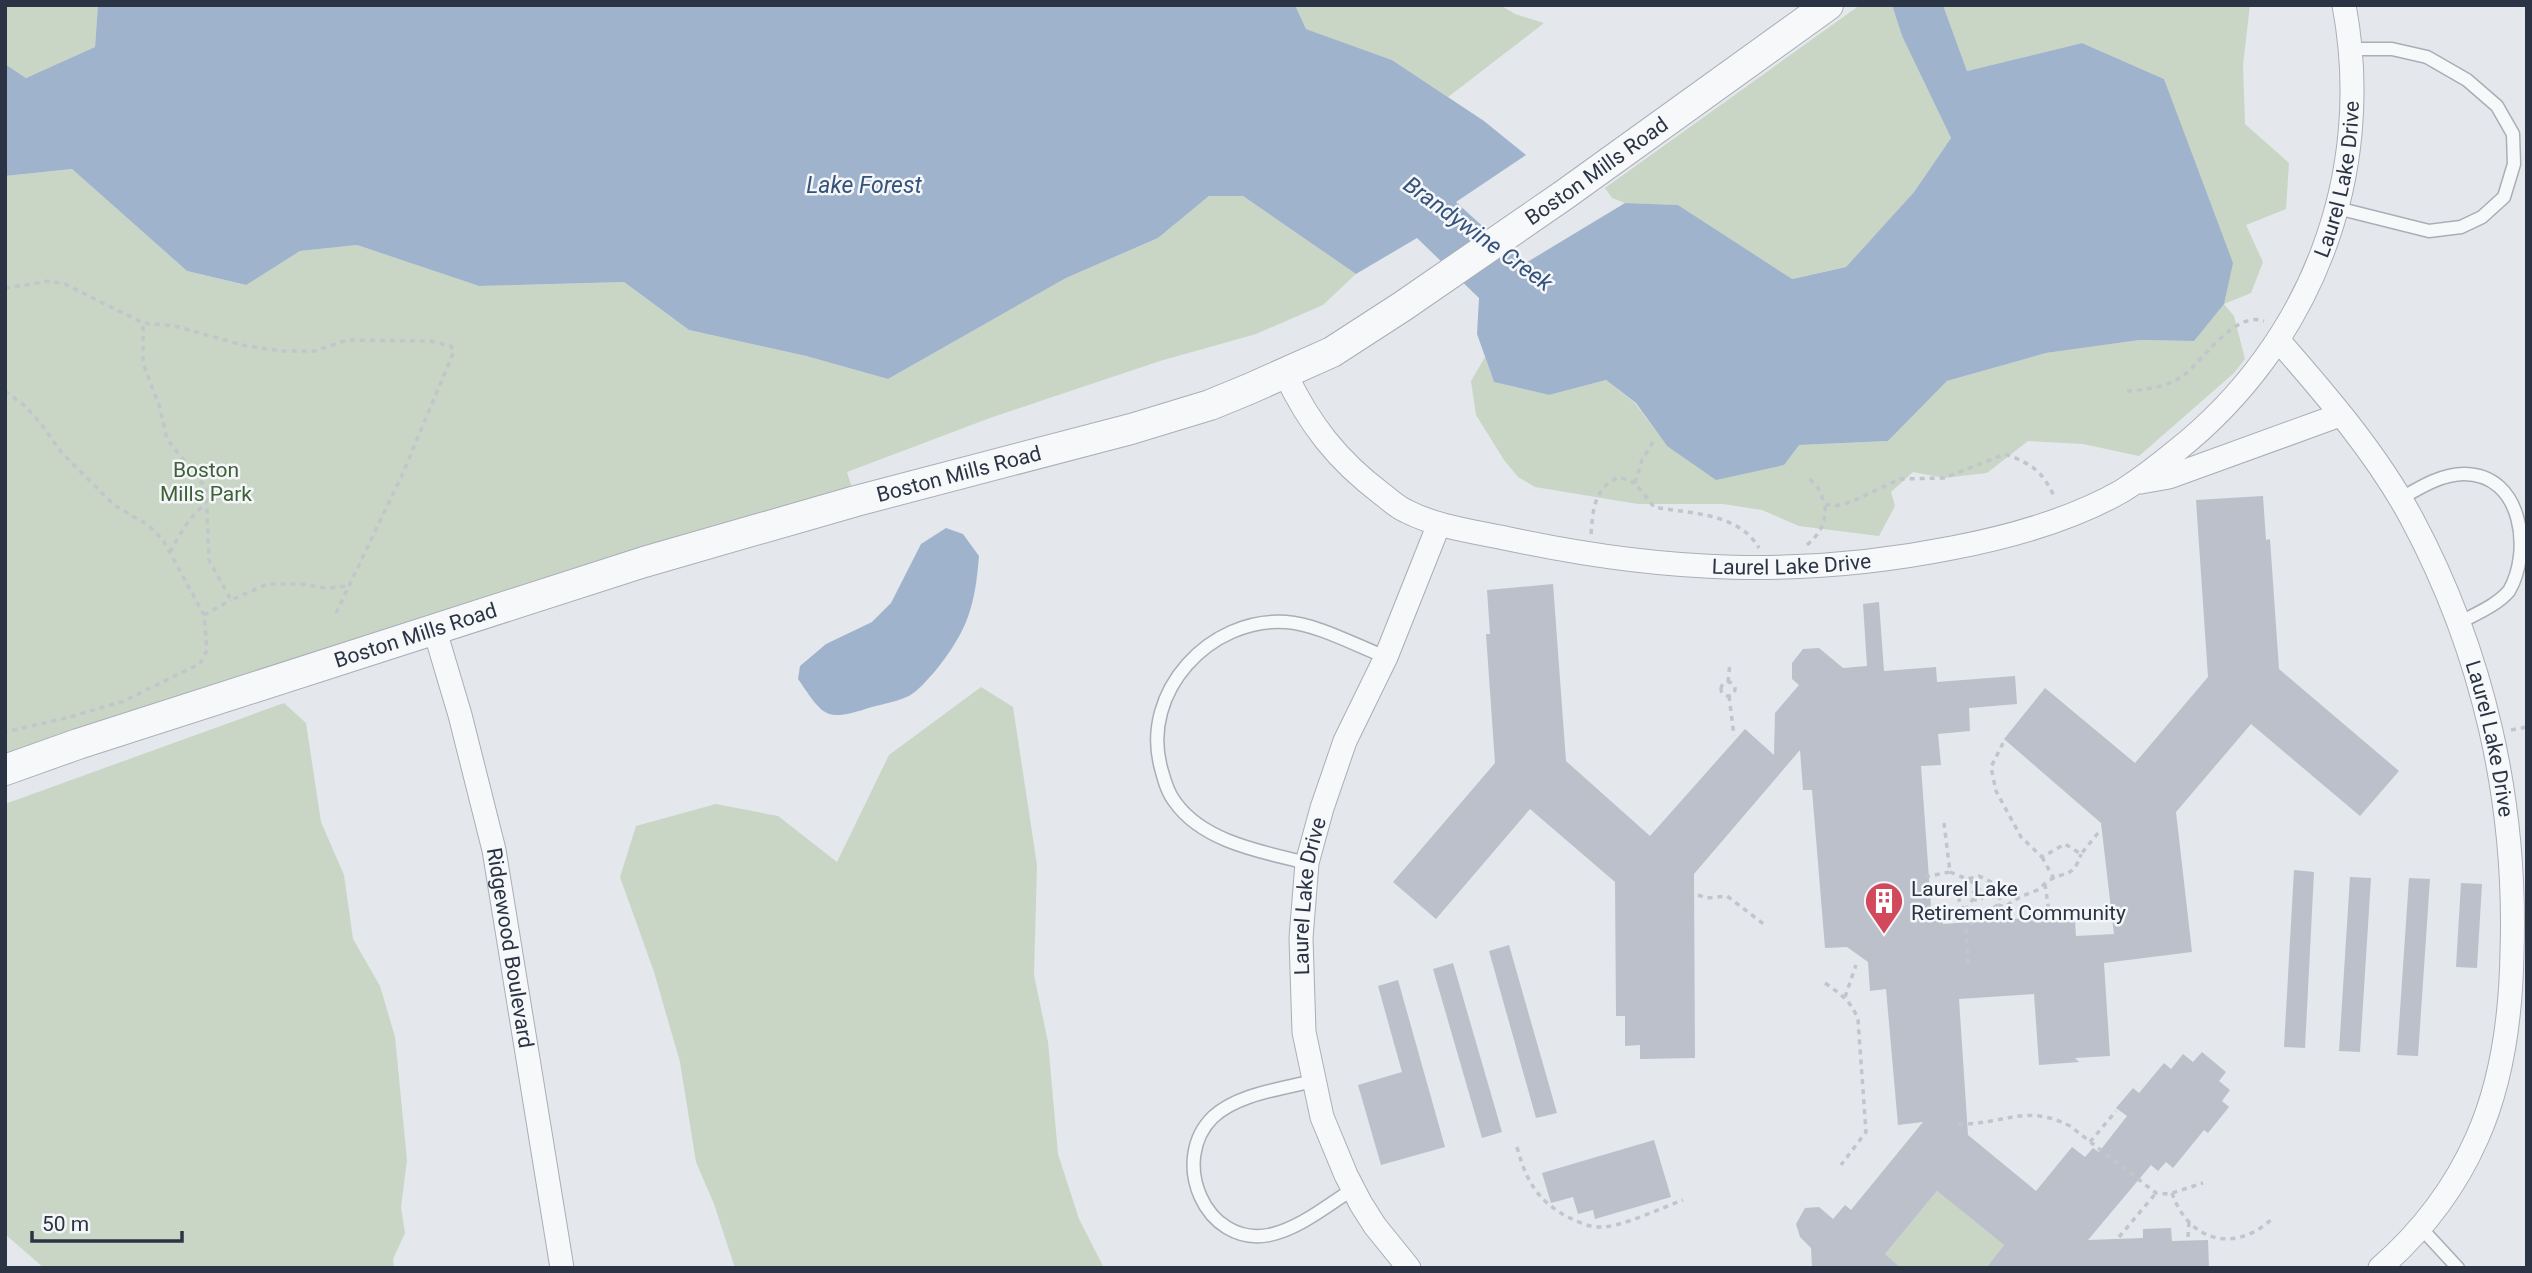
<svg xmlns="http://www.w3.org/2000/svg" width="2532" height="1273" font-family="Roboto,sans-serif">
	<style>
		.green { fill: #c9d6c5 }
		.water { fill: #9fb4cc }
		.building { fill: #bbc0ca }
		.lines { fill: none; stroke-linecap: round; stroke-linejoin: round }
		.service-casing { stroke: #a9aeb7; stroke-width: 15 }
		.minor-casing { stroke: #a9aeb7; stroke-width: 25 }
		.tertiary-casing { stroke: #a9aeb7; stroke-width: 32 }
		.path { stroke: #c2c5cb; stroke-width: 3.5; stroke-dasharray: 5 5; stroke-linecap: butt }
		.service { stroke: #f7f8fa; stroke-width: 12 }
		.minor { stroke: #f7f8fa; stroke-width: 23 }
		.tertiary { stroke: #f7f8fa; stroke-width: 30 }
		.labels { text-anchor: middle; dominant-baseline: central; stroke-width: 5; stroke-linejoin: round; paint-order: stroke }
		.street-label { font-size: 21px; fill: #2b3445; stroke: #f4f6f9 }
		.park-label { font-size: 21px; fill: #3f6138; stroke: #f4f6f9 }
		.poi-label { font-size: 21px; fill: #2b3445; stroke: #f4f6f9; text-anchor: start }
		.water-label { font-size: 23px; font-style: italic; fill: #34527a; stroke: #f4f6f9 }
	</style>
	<rect width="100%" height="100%" fill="#e4e7ec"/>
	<path class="green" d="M5,5H98L95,47L26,78L5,64Z
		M1295,5H1500L1515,14L1544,23L1448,97L1392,60L1306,29Z
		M1860,5H1892L1902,36L1951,138L1914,192L1846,267L1791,279L1678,205L1625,203L1612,198L1605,188Z
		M1943,5H2250L2243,65L2245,124L2289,163L2286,209L2246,225L2263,262L2251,293L2224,304L2234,316L2245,359L2234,373L2139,456L2083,444L2028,441L1987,473L1944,478L1913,472L1891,492L1895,506L1879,536L1799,526L1762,510L1723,504H1638L1535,487L1518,477L1504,460L1476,415L1471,381L1485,357L1494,382L1549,395L1606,380L1635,403L1667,446L1799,445L1888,441L1947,381L2046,353L2140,340L2194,341L2186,141L2164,79L2082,43L1967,71Z
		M72,169L187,271L245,285L300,251L357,245L479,286L624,282L689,330L806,356L888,379L1066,278L1158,238L1209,196H1243L1356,274L1323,305L1256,334L1160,361L990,418L847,472L856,501L5,759V176Z
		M981,687L1013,707L1037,865L1034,975L1048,1042L1058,1154L1079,1219L1104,1268H735L714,1204L696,1162L680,1062L654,972L620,877L636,826L716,804L778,816L837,862L889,755Z
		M284,703L306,723L321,822L344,875L353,939L380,986L395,1037L407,1160L401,1207L405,1233L393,1259L394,1268H44L5,1234V804Z
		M1937,1191L2004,1245L1986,1268H1901L1885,1254Z"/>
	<path class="water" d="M98,5H1295L1306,29L1392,60L1484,121L1526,155L1456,202L1524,264L1625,203L1678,205L1792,279L1846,267L1914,192L1951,138L1902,36L1892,5H1943L1967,71L2082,43L2164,79L2233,263L2224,304L2194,341L2140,340L2046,353L1947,381L1888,441L1799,445L1784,465L1716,480L1667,446L1636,403L1606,380L1549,395L1494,382L1477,334L1479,298L1417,238L1356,274L1243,196H1209L1158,238L1066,278L888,379L806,356L689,330L624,282L479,286L357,245L300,251L246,285L187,271L72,169L5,176V64L26,78L95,47Z
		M946,528L963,534L979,556C975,606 968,630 936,670C928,679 919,690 909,696C898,701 884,704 872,707C825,722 825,718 798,679L800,666L826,644L872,622L891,603L921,544Z"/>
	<path class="building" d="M2263,496L2266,540L2270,539L2279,669L2399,771L2360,816L2251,724L2176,812L2192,952L2104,963L2110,1056L2075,1058L2079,1062L2039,1065L2034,994L1959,999L1968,1135L2036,1191L2072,1147L2085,1157L2093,1148L2099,1152L2127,1116L2116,1108L2133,1088L2139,1093L2164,1063L2171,1069L2183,1054L2193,1062L2202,1052L2226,1072L2219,1081L2230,1090L2222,1101L2229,1107L2208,1133L2204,1130L2173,1168L2166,1162L2158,1171L2151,1165L2088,1240L2143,1238V1229L2171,1228L2172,1241L2208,1240L2209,1268H1986L2004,1245L1937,1191L1885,1254L1901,1268H1812L1811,1248L1800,1237L1796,1224L1805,1208L1819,1207L1833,1219L1845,1205L1851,1210L1923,1122L1898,1125L1886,989L1870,991L1868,962L1847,947L1825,948L1812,790H1803L1800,750L1694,874L1695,1058L1640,1059V1045L1625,1046V1016H1616L1615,882L1530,809L1436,919L1393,882L1495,763L1486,634H1490L1487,590L1553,584L1566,761L1650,836L1745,729L1774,755L1775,713L1799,685L1792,679V663L1803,649L1819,648L1843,668L1867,666L1863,604L1879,602L1884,671L1936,667L1937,682L2015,676L2017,704L1969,708L1970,731L1938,734L1941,765L1921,766L1932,921L1942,920L1943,924L2057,916V922L2075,921L2076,936L2114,934L2101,823L2004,739L2045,688L2135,763L2208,677L2196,500Z
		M2294,870L2314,872L2305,1048L2284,1047Z
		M2350,877L2371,878L2360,1052L2339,1051Z
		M2409,878L2430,879L2418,1056L2397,1055Z
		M2461,883L2482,884L2477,968L2456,967Z
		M1509,945L1557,1113L1536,1118L1489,951Z
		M1453,963L1502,1132L1482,1138L1433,969Z
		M1398,980L1445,1147L1381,1165L1358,1085L1402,1072L1378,986Z
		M1654,1140L1671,1197L1595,1219L1593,1210L1578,1214L1573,1197L1551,1203L1542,1173Z"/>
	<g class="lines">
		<g class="service-casing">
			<path id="service" d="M2337,208L2429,231L2461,227L2482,217L2504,197L2514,164L2513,134L2497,106L2467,80L2427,57L2392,49H2350
				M2400,499C2419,488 2441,474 2464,474C2523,474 2532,552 2509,591C2496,606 2475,614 2459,623
				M1307,863C1263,852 1203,842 1175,802C1167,792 1164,779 1161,768C1140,692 1210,617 1286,622C1317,624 1357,646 1386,657
				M1313,1081C1281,1089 1238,1094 1213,1117C1169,1160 1205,1247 1269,1235C1299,1229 1328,1205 1353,1189
				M2421,1228L2458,1268"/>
		</g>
		<g class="minor-casing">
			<g id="minor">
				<path id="s1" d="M2279,341C2327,396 2377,454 2412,519C2483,652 2517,801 2512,952C2511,1015 2503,1080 2477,1138C2455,1188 2421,1232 2380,1268"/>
				<path id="s2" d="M1285,373C1309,424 1337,460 1382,494C1390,500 1397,507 1406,511C1439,528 1478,532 1514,540C1665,572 1801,578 1952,548C2010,537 2071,520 2122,491C2141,479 2159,465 2176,451C2311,344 2376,175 2344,5"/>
				<path d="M2141,482L2169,477L2340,415"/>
				<path id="s3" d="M435,631L460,715L494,850L562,1268"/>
				<path id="s4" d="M1409,1268L1375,1226L1361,1204L1346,1175L1322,1117L1304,1032L1301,938L1307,863L1322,808L1345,741L1386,657L1439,524"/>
			</g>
		</g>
		<g class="tertiary-casing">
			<g id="tertiary">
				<path id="s5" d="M5,770L78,744L644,562L856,501L1131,429L1210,405L1249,389L1332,352L1403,306L1564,195L1828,5"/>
			</g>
		</g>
		<path class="path" d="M5,288L50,281L65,284L143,323
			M5,391L25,406L42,425L61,452L114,505L148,525L163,540L204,615L207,650L201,662L195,666L124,701L70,717L5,732
			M2127,391C2146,390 2171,386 2185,374C2205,358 2235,311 2264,321
			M1653,442L1642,460L1635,483L1654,507C1690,514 1738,512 1759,548
			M1810,479L1818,488L1825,504L1835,506L1851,502L1900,479L1944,478L2005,454C2034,465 2042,471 2055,498
			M1591,534C1593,509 1594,488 1619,477L1635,483
			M1807,545C1821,533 1826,522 1825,504
			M170,552C180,535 189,516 206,504
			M336,613L403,473L454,351L451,346L430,341L347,340L315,351H283L246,346L175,326L143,323V363L159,405L167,439L206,488L209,560L231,600L268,584H300L326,588L349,586
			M204,615L231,600
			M1728,682L1730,663
			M1721 689a7 7 0 1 1 14 0a7 7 0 1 1-14 0Z
			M1729,696L1734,736
			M2511,730L2527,727
			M2003,743L1991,767L1996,791L2021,837L2042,857L2065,844L2081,854L2098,833
			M2042,857L2054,879
			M1950,872L1967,879L1979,876L1993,883L2000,897L1998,905L1979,915L1966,931L1968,964
			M1925,877L1950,872L1944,823
			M1967,879C1952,896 1959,908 1976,919
			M1970,879C1974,887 1981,889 1984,896L2000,897
			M2045,884L2049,912
			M1976,889L1973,893V899L1979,901L1984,896
			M1698,895L1707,898L1727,896L1765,925
			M1998,905L2005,907C2016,898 2023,896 2035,891C2041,889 2043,884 2048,881C2066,870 2073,879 2081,854
			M1965,910L1973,899
			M1825,983C1841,994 1852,1002 1858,1020L1866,1132L1841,1165
			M1845,997L1856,965
			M1958,1124C2003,1125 2025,1103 2070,1126L2156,1193L2169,1194L2203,1183
			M2090,1142L2116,1111
			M1517,1147C1526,1181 1538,1202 1570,1218C1579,1222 1590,1228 1601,1227C1622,1227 1661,1208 1683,1200
			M2172,1193C2189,1242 2235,1254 2273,1218
			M2119,1237L2156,1193
			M2188,1237L2189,1221"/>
		<use href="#service" class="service"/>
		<use href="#minor" class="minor"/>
		<use href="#tertiary" class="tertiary"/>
	</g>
	<defs>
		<g id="building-pin" transform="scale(2.0125)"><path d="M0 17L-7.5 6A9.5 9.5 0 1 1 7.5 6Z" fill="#d1495b" stroke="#f4f6f9"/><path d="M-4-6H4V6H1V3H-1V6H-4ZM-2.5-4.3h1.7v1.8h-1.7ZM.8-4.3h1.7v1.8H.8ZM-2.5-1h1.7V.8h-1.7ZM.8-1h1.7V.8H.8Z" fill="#fff"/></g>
	</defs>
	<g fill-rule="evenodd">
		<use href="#building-pin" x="1884" y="901"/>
	</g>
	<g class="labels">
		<g class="street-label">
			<text stroke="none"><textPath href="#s5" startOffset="1713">Boston Mills Road</textPath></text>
			<text stroke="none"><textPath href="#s2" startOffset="1312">Laurel Lake Drive</textPath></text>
			<text stroke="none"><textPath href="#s5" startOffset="999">Boston Mills Road</textPath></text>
			<text stroke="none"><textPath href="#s2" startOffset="578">Laurel Lake Drive</textPath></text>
			<text stroke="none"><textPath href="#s5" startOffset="432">Boston Mills Road</textPath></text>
			<text stroke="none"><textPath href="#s1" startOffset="457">Laurel Lake Drive</textPath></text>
			<text stroke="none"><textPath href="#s4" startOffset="399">Laurel Lake Drive</textPath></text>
			<text stroke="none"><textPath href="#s3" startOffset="326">Ridgewood Boulevard</textPath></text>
		</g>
		<g class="park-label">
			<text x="206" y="470">Boston<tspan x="206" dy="24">Mills Park</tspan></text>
		</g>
		<g class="poi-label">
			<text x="1911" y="889">Laurel Lake<tspan x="1911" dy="24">Retirement Community</tspan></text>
		</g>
		<g class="water-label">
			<text x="864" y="185">Lake Forest</text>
			<text transform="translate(1478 234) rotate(36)">Brandywine Creek</text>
		</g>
	</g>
	<rect width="2532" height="1273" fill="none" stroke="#2b3445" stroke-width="14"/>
	<path d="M32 1231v10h150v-10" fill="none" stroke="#2b3445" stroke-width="3.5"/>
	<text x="42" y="1231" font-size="21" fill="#2b3445" stroke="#f4f6f9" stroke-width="5" paint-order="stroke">50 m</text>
</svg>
